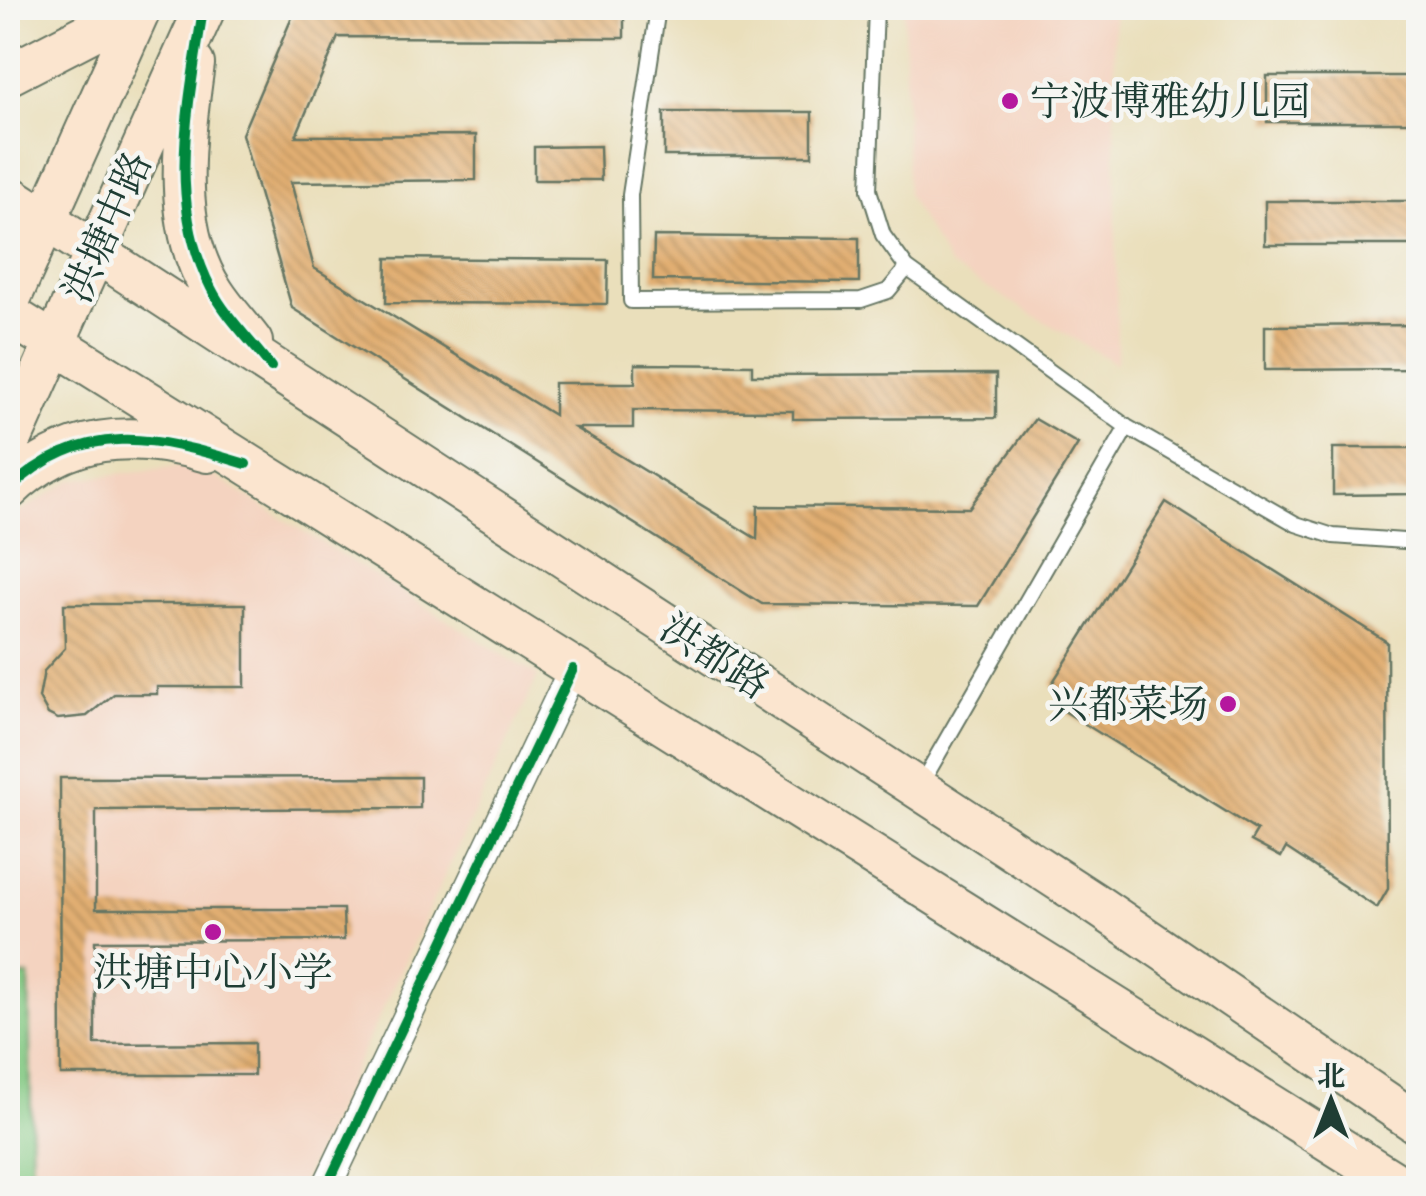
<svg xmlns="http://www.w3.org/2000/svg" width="1426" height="1196" font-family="Alegreya,'Noto Serif SC',serif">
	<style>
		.built { fill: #f4d3c0 }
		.green { fill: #84c983; stroke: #52835c; stroke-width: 2.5 }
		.building { fill: url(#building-back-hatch) }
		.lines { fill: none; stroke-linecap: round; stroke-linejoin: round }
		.lane-casing { stroke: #667663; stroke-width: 18 }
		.street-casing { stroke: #667663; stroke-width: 31 }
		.secondary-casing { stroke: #667663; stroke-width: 44 }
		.lane { stroke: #fff; stroke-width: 14 }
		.street { stroke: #fff; stroke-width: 28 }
		.secondary { stroke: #fbe5cf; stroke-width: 40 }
		.cycleway-casing { stroke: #f6f6f2; stroke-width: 16 }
		.cycleway { stroke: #00873e; stroke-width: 10 }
		.poi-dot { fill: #b5179e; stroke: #f6f6f2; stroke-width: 4 }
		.labels { text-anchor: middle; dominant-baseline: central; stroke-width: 9; stroke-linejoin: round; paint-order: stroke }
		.poi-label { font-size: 40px; fill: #1f3d34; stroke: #f6f6f2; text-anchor: start }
		.street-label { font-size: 40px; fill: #1f3d34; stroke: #f6f6f2 }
	</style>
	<defs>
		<pattern id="building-back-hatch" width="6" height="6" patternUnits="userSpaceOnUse" patternTransform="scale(2.5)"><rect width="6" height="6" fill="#e2af72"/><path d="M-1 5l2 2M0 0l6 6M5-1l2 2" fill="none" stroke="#b7905e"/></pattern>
	</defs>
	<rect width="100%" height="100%" fill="#f6f6f2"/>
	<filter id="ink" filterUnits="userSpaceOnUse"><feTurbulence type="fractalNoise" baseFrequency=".01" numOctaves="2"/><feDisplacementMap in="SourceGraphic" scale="20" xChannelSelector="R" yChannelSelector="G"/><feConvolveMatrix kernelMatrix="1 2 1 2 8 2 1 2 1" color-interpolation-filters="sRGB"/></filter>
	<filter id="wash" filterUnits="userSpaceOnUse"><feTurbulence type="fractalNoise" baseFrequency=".0048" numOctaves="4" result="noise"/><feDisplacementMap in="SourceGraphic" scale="40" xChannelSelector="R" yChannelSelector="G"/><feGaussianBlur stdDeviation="2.25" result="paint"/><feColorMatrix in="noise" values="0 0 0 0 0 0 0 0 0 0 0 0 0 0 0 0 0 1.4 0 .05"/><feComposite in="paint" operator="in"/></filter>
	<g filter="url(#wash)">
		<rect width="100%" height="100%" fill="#eadfbb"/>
		<path class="built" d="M904,8H1114L1117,364L950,266L907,195Z
			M194,464L538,676L299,1188H8V519L72,480Z"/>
		<path class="green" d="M8,976H29L32,1188H8Z"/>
		<g id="blocks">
			<path class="building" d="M296,8H624V38L338,37L296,136L476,135V180L291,182L314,268L554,415V383H635V364L752,365V375L996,374V418L793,419V411L633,410V428H575L757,539L758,506L969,508L1035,419L1078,444L978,606L762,604L292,308L242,134Z
				M1267,76H1418V122H1267Z
				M664,112H812V156H664Z
				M600,146L601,180H534V147Z
				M1265,201H1418V245H1265Z
				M654,236L859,238V282L653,280Z
				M387,258L608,260L607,304L386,303Z
				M1418,325V369L1265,370V326Z
				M1333,448H1418V494L1333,495Z
				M1166,502L1387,642L1388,889L1377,908L1286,848L1281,857L1251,841L1257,831L1064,711L1073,698L1051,685Z
				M64,604H245V687H157V694H114L87,716L58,719L48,714L39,698L44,671L65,648Z
				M420,777V808L96,810V909H343L344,940L95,941V1044L254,1043V1075H61L60,778Z"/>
		</g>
	</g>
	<g filter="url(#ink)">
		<use href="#blocks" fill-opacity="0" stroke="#667663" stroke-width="2.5"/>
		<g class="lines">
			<g class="lane-casing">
				<path id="lane" d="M658,8L630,195L631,301L861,300L888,291L907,268
					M876,8L869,190L883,235L907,268L1127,427L1296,524L1333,536L1418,542
					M921,784L1127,427"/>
			</g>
			<g class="street-casing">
				<path id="street" d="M326,1188L573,669"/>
			</g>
			<g class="secondary-casing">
				<path id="secondary" d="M194,64C184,137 170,228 214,293C225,310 240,326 252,342
					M8,75L95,30L122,8
					M8,195L1097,905L1418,1124
					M8,304L141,8
					M8,314L1404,1188
					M8,447L205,8
					M8,490C66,434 132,429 207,452"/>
			</g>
			<use href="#lane" class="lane"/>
			<use href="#street" class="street"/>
			<use href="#secondary" class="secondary"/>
			<g class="cycleway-casing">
				<path id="cycleway" d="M202,16C188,106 167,203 211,288C225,316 252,342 271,367
					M8,490C82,419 156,436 246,464
					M326,1188L573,669"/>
			</g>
			<use href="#cycleway" class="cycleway"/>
		</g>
	</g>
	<g class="poi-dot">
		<circle cx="1010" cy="101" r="10"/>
		<circle cx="1228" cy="704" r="10"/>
		<circle cx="213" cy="932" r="10"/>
	</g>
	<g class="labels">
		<g class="poi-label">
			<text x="1030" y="101">宁波博雅幼儿园</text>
			<text x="1208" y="704" text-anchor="end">兴都菜场</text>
			<text x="213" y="972" text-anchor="middle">洪塘中心小学</text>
		</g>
		<g class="street-label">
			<text transform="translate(107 227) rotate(-66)">洪塘中路</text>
			<text transform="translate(715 656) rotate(33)">洪都路</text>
		</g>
	</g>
	<rect width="1426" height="1196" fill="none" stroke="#f6f6f2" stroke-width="40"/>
	<g transform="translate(1331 1101)" stroke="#f6f6f2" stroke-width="8" paint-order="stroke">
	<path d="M0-8L18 38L0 25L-18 38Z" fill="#1f3d34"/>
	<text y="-15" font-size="28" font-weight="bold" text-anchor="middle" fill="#1f3d34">北</text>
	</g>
</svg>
